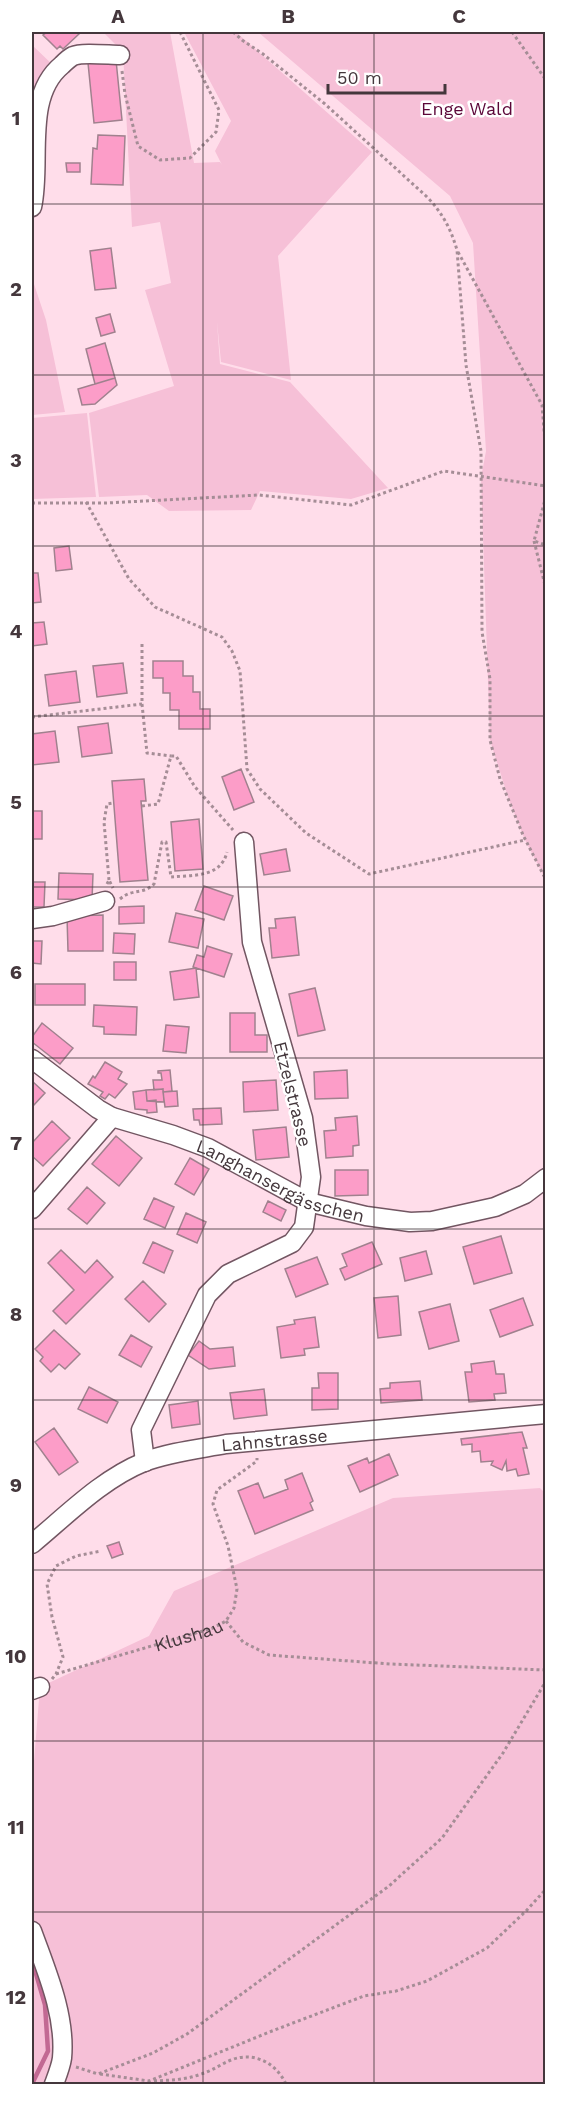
<svg xmlns="http://www.w3.org/2000/svg" width="577" height="2116" font-family="'Work Sans',sans-serif">
	<style>
		.green { fill: #f6c0d7 }
		.lines { fill: none; stroke-linecap: round; stroke-linejoin: round }
		.stream { stroke: #c26993; stroke-width: 4.5 }
		.building { fill: #fc9dc8; stroke: #a0818e; stroke-width: 1.5 }
		.minor-casing { stroke: #725662; stroke-width: 21 }
		.path { stroke: #a58d96; stroke-width: 3; stroke-dasharray: 3 3; stroke-linecap: butt }
		.minor { stroke: #fff; stroke-width: 18 }
		.grid { fill: none; stroke: #44373c; stroke-width: 1.5; stroke-opacity: 0.55 }
		.labels { text-anchor: middle; dominant-baseline: central; stroke-width: 5; stroke-linejoin: round; paint-order: stroke }
		.park-label { font-size: 18px; fill: #5b0638; stroke: #fff }
		.street-label { font-size: 18px; fill: #44373c; stroke: #fff }
		.neatline { fill: none; stroke: #44373c; stroke-width: 2 }
		.grid-label { font-size: 20px; text-anchor: middle; font-weight: bold; fill: #44373c }
	</style>
	<rect width="100%" height="100%" fill="#ffddea"/>
	<path class="green" d="M103,32H170L194,163L220,162L222,165L215,151L231,121L184,32H236L372,152L278,256L291,380L221,362L217,322L220,364L290,382L388,488L351,499L260,491L251,510L169,511L147,495L99,497L89,413L174,386L145,290L171,283L160,222L132,227L123,52Z
		M258,32H545V878L525,840L508,797L490,740L481,478L486,451L473,243L450,196Z
		M32,45L55,67L32,158Z
		M32,278L46,320L65,412L32,415Z
		M87,413L96,497L32,499V418Z
		M540,1488L545,1493V2084H32V1786L40,1687L149,1636L174,1591L393,1498Z"/>
	<g class="lines">
		<path class="stream" d="M32,1960L45,2005L48,2051L32,2084"/>
	</g>
	<path class="building" d="M47,32H79L80,33L63,49L60,46L57,49L43,35Z
		M116,60L122,120L94,123L88,63Z
		M98,135L125,136L123,185L91,184L93,148L97,149Z
		M66,163H80V172H67Z
		M111,248L116,288L95,290L90,251Z
		M110,314L115,332L101,336L96,318Z
		M105,343L115,378L95,384L86,349Z
		M115,378L117,385L95,404L82,405L78,389Z
		M69,546L72,569L56,571L54,548Z
		M32,573H38L41,602L32,603Z
		M44,622L47,644L32,646V623Z
		M153,661H183V676H193V692H200V709H210V729H179V710H170V693H163V678H153Z
		M123,663L127,693L97,697L93,666Z
		M76,671L80,702L49,706L45,675Z
		M108,723L112,753L82,757L78,727Z
		M55,731L59,762L32,765V734Z
		M241,769L254,802L234,810L222,777Z
		M144,779L146,801H141L148,880L120,882L112,781Z
		M32,811H42V839H32Z
		M199,819L203,869L175,871L171,822Z
		M286,849L290,871L264,875L260,854Z
		M59,873L93,874L92,900L58,899Z
		M32,882H45L44,907H32Z
		M204,886L233,896L224,920L195,910Z
		M144,906V923L119,924V907Z
		M176,913L204,919L198,948L169,942Z
		M103,915V951H68L67,916Z
		M295,917L299,955L272,958L269,928H276L275,919Z
		M114,933L135,934L134,954L113,953Z
		M32,941H42L41,964L32,963Z
		M207,946L232,954L224,977L193,967L197,955L204,957Z
		M114,962H136V980H114Z
		M196,968L199,997L174,1000L170,972Z
		M35,984H85V1005H35Z
		M315,988L325,1030L298,1036L289,994Z
		M94,1005L137,1007L136,1035L104,1034V1027L93,1026Z
		M230,1013H255V1035H267V1052H230Z
		M42,1023L73,1048L60,1064L32,1042V1037Z
		M166,1025L189,1027L186,1053L163,1051Z
		M105,1062L122,1072L118,1079L127,1084L115,1098L109,1094L105,1099L100,1096L103,1092L88,1084L93,1076L95,1078Z
		M170,1070L172,1091L163,1092V1089L154,1090L153,1080H162L161,1073H158V1071Z
		M347,1070L348,1098L315,1099L314,1072Z
		M276,1080L278,1110L244,1112L243,1082Z
		M32,1081L45,1093L32,1107Z
		M163,1089L164,1102L147,1101L146,1090Z
		M146,1090L147,1101L156,1100L157,1112L147,1113V1110L135,1109L133,1092Z
		M177,1091L178,1106L165,1107L163,1092Z
		M221,1108L222,1124L200,1125L199,1120H194L193,1109Z
		M357,1116L359,1145L353,1146V1156L326,1158L324,1131L336,1130L335,1118Z
		M52,1121L70,1138L43,1166L32,1156V1143Z
		M286,1127L289,1157L256,1160L253,1130Z
		M116,1136L142,1158L119,1186L92,1164Z
		M190,1158L209,1169L194,1195L175,1184Z
		M335,1170H368V1195L335,1196Z
		M87,1187L105,1203L87,1224L68,1209Z
		M154,1198L174,1207L165,1228L144,1219Z
		M268,1201L286,1210L281,1221L263,1212Z
		M186,1213L206,1222L197,1243L177,1234Z
		M501,1236L512,1273L474,1284L463,1247Z
		M153,1242L173,1251L164,1273L143,1263Z
		M372,1242L382,1264L345,1280L340,1269L347,1266L342,1254Z
		M61,1250L85,1273L97,1260L113,1277L66,1324L53,1311L74,1290L48,1263Z
		M426,1251L432,1274L405,1281L400,1258Z
		M317,1257L328,1284L296,1297L285,1269Z
		M143,1281L166,1304L149,1322L125,1299Z
		M398,1296L401,1335L378,1338L374,1298Z
		M523,1298L533,1325L500,1337L490,1310Z
		M450,1304L459,1341L429,1349L419,1312Z
		M315,1317L319,1347L304,1349L305,1355L281,1358L277,1327L295,1324L294,1320Z
		M54,1330L80,1354L65,1369L59,1364L51,1372L40,1361L43,1357L35,1349Z
		M131,1335L152,1347L141,1367L119,1355Z
		M199,1341L210,1349L233,1347L235,1366L209,1369L188,1355Z
		M494,1361L496,1374H504L506,1393L494,1394L495,1400L469,1402L465,1372H472L471,1364Z
		M318,1373H338V1409L312,1410V1388H319Z
		M420,1381L422,1400L381,1403L380,1389L390,1388V1383Z
		M89,1387L118,1402L107,1423L78,1409Z
		M264,1389L267,1415L234,1419L230,1393Z
		M198,1401L200,1424L172,1428L169,1405Z
		M54,1428L78,1462L59,1475L35,1442Z
		M522,1432L527,1448H523L529,1474L518,1476L516,1469L507,1471L506,1461L502,1470L491,1465L493,1461L481,1462L480,1451L472,1452V1444L462,1445L461,1439Z
		M389,1454L398,1475L360,1492L348,1466L367,1458L369,1463Z
		M302,1473L313,1501L310,1503L313,1510L255,1534L238,1491L258,1483L264,1498L288,1489L285,1480Z
		M119,1542L123,1554L112,1558L107,1546Z"/>
	<g class="lines">
		<g class="minor-casing">
			<g id="minor">
				<path d="M32,207C42,163 23,97 62,65C65,62 69,58 73,56C82,52 109,55 120,55"/>
				<path d="M32,919L53,916L105,901"/>
				<path id="s2" d="M32,1059L98,1109L112,1117L173,1135L208,1148L308,1202L366,1216L410,1222L432,1221L495,1207L525,1194L546,1178"/>
				<path d="M32,1209L112,1117"/>
				<path d="M145,1462L141,1430L207,1295L228,1274L292,1243L304,1227L311,1177L303,1118L252,942L244,842"/>
				<path id="s3" d="M32,1544C67,1515 102,1479 144,1462C170,1452 199,1449 226,1444L546,1414"/>
				<path d="M32,1690L40,1687"/>
				<path d="M32,1931C46,1970 66,2015 62,2058C61,2066 57,2076 54,2084"/>
			</g>
		</g>
		<g class="path">
			<path d="M233,32L242,40L263,54L325,104L426,196C442,212 451,229 457,250L466,365L481,451L482,632L490,679V740L500,779L523,835L546,880"/>
			<path d="M512,32L546,80"/>
			<path d="M122,71L125,94L138,146L160,160L190,158L216,132L219,110L180,32"/>
			<path d="M458,252L542,405L546,454"/>
			<path d="M546,496L534,541L546,545"/>
			<path d="M86,502L129,579L155,607L222,637L232,651L240,671L247,769L260,789L306,833L369,874L525,840"/>
			<path d="M32,503H106L259,495L351,505L444,471L546,486"/>
			<path d="M534,541L546,589"/>
			<path d="M142,644V704L147,753L171,756"/>
			<path d="M32,717L142,704"/>
			<path d="M142,806L158,804L171,756H176L195,787L233,830"/>
			<path d="M109,880L104,822L107,804L113,803"/>
			<path d="M107,884L109,880L113,888"/>
			<path d="M120,899C133,888 143,895 154,884L162,842H166L171,877C192,875 221,878 227,852"/>
			<path d="M226,1621L243,1642L269,1655L390,1664L546,1670"/>
			<path id="s1" d="M56,1674L213,1628L226,1621L234,1608L237,1589L228,1546L213,1504L217,1490L257,1461V1458"/>
			<path d="M52,1679L56,1674L63,1657L52,1617L47,1584L56,1566L76,1556L101,1551"/>
			<path d="M76,2067L98,2074L153,2053L187,2034L389,1886L442,1838L503,1753L546,1681"/>
			<path d="M100,2074L149,2081L272,2031L364,1996L396,1991L427,1981L487,1948L526,1911L546,1889"/>
			<path d="M154,2081C170,2080 186,2080 201,2074C212,2071 221,2064 231,2060C254,2051 276,2063 286,2084"/>
		</g>
		<use href="#minor" class="minor"/>
	</g>
	<path class="grid" d="M203,32V2084M374,32V2084M32,204H546M32,375H546M32,546H546M32,716H546M32,887H546M32,1058H546M32,1229H546M32,1400H546M32,1570H546M32,1741H546M32,1912H546"/>
	<g class="labels">
		<g class="park-label">
			<text x="467" y="108">Enge Wald</text>
		</g>
		<g class="street-label">
			<text transform="translate(293 1094) rotate(76)">Etzelstrasse</text>
			<text stroke="none"><textPath href="#s2" startOffset="280">Langhansergässchen</textPath></text>
			<text stroke="none"><textPath href="#s3" startOffset="272">Lahnstrasse</textPath></text>
			<text stroke="none"><textPath href="#s1" startOffset="138">Klushau</textPath></text>
		</g>
	</g>
	<rect width="577" height="2116" fill="none" stroke="#ffffff" stroke-width="66"/>
	<path d="M328 84v9h117v-9" fill="none" stroke="#44373c" stroke-width="3"/>
	<text x="337" y="84" font-size="18" fill="#44373c" stroke="#ffffff" stroke-width="4.5" paint-order="stroke">50 m</text>
	<rect x="33" y="33" width="511" height="2050" class="neatline"/>
	<g class="grid-label">
		<text x="118" y="23">A</text>
		<text x="288" y="23">B</text>
		<text x="459" y="23">C</text>
		<text x="16" y="125">1</text>
		<text x="16" y="296">2</text>
		<text x="16" y="467">3</text>
		<text x="16" y="638">4</text>
		<text x="16" y="809">5</text>
		<text x="16" y="979">6</text>
		<text x="16" y="1150">7</text>
		<text x="16" y="1321">8</text>
		<text x="16" y="1492">9</text>
		<text x="16" y="1663">10</text>
		<text x="16" y="1834">11</text>
		<text x="16" y="2004">12</text>
	</g>
</svg>
